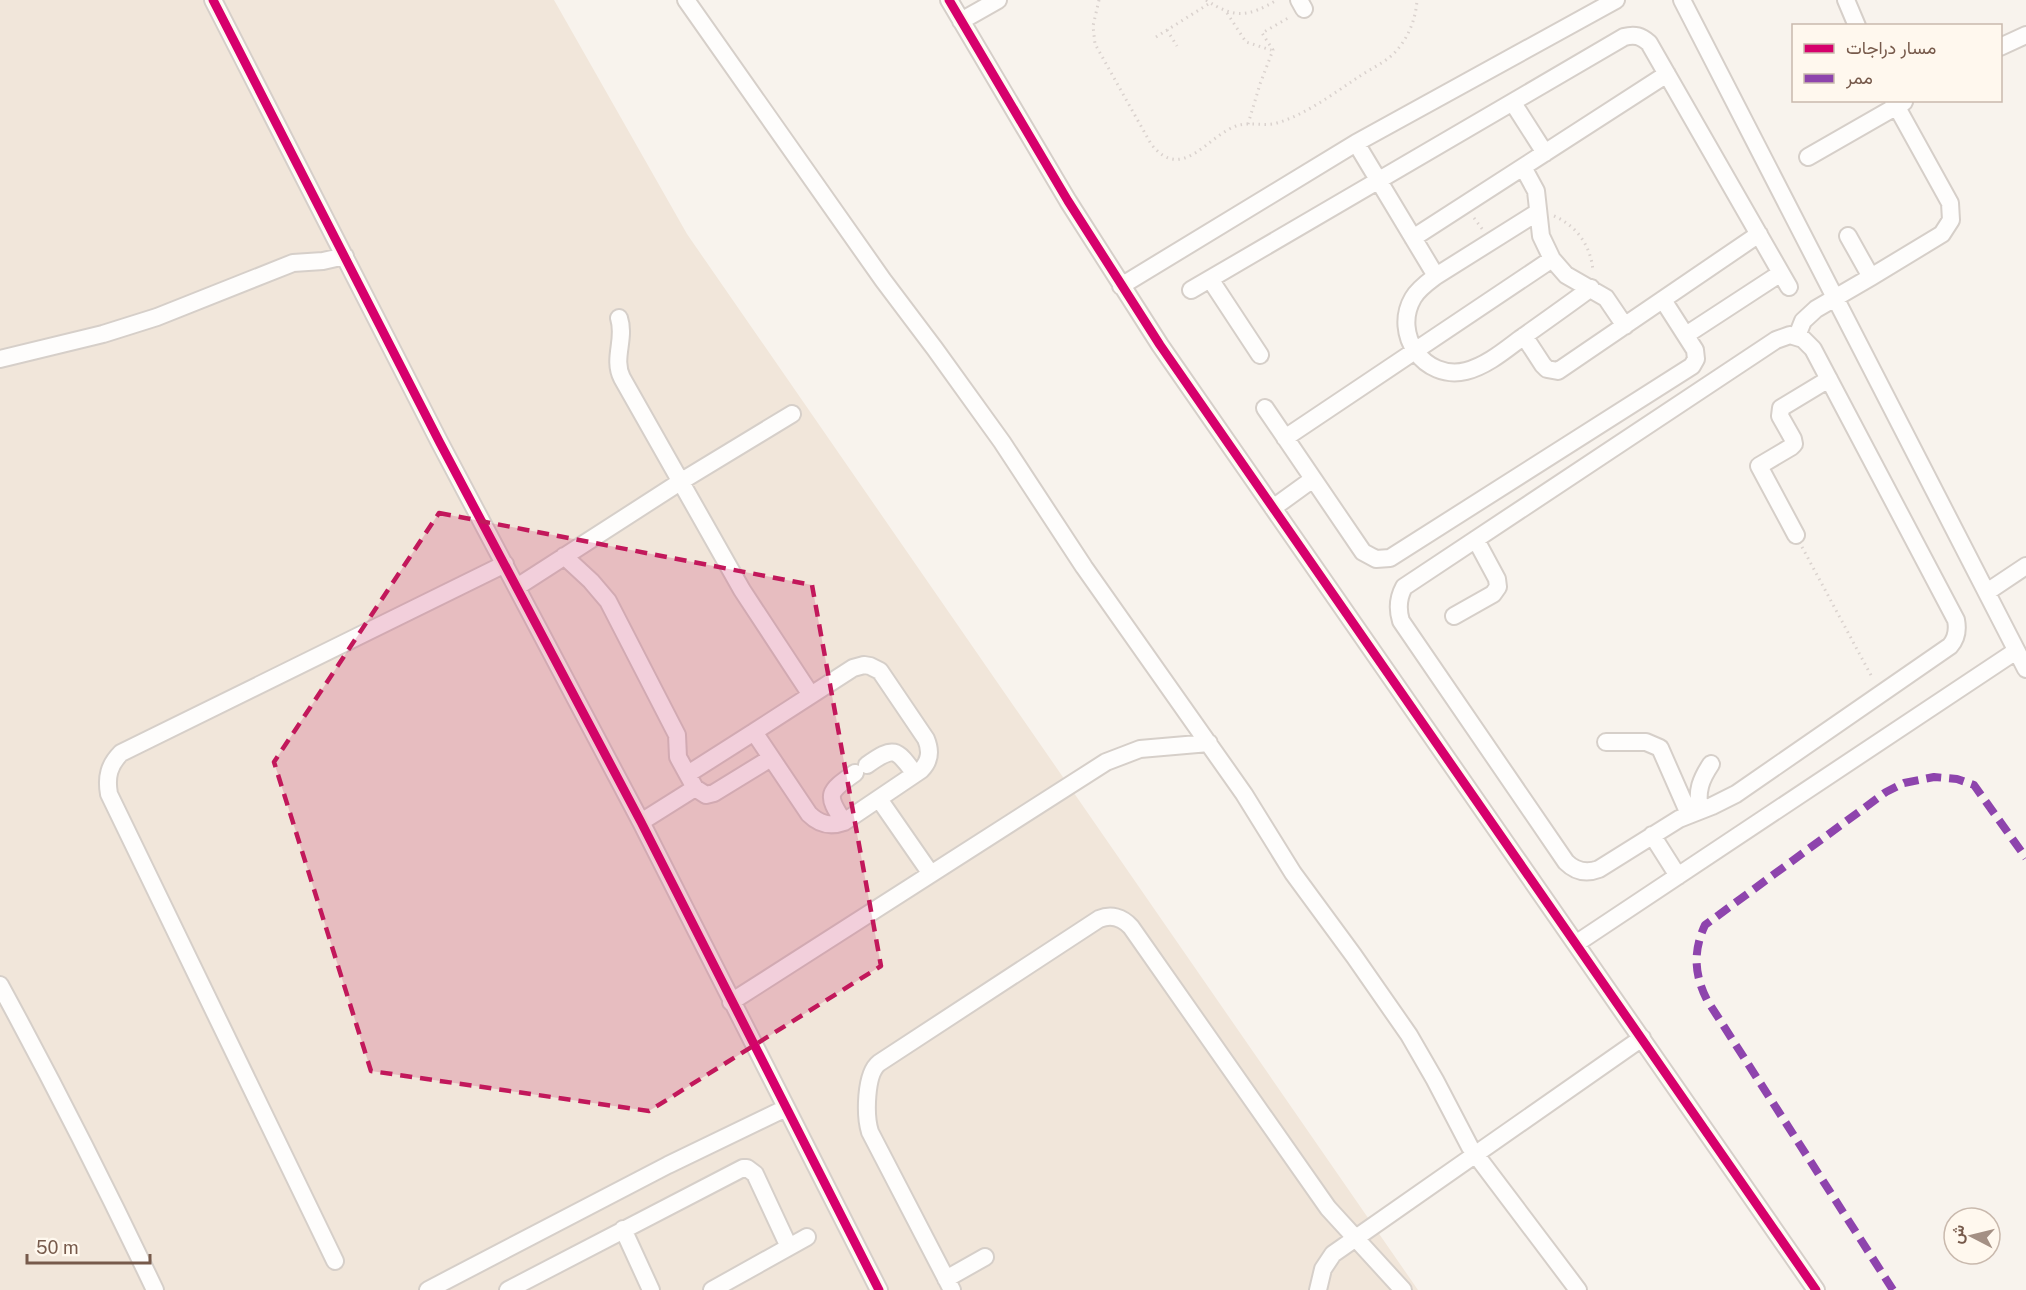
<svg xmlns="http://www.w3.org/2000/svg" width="2026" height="1290" font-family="'Public Sans',Vazirmatn,sans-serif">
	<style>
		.residential { fill: #f1e6da }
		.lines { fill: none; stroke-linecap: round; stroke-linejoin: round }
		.minor-casing { stroke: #d6cfc9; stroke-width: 20 }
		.path { stroke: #dad2ce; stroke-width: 3; stroke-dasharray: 1.5 4.5; stroke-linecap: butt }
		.minor { stroke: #fefdfc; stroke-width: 16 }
		.quiet { stroke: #8e44ad; stroke-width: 8; stroke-dasharray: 15 8; stroke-linecap: butt }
		.cycleway-casing { stroke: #fff8ee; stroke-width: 13 }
		.cycleway { stroke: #d6006c; stroke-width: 9 }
		.marked { fill: #c2185b; fill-opacity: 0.2; stroke: #c2185b; stroke-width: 4.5; stroke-dasharray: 12 8; stroke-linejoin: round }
	</style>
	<rect width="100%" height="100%" fill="#f8f3ed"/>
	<path class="residential" d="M0,0H554L687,234L1418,1290H0Z"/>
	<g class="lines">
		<g class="minor-casing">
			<path id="minor" d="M213,0L440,443L641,822L879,1290
				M686,0L883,280L935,349L1002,442L1084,567L1244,794L1293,873L1354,956L1409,1035L1435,1080L1470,1147L1578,1290
				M949,0L1068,201L1160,345L1816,1290
				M1299,0L1304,9
				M1682,0L2026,669
				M1846,0L1857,26
				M961,21L998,0
				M2000,47L2026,35
				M1513,103L1545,153
				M1356,143L1436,276
				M1808,157L1904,102
				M1523,167L1536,191L1541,236L1552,259L1566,275L1606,298L1625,326
				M1538,212L1436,276C1428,282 1418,289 1413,298C1392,334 1424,381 1466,371C1486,366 1504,351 1520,339C1544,322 1568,305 1591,288
				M1848,236L1871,277
				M1413,238L1667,74
				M1210,279L1260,355
				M1121,286L1356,143L1616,0
				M1191,290L1624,37C1635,34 1641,36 1649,43L1789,287
				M619,318C626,339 612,358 622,378L742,590L811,695
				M1686,335L1781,273
				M1790,335L1803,339L1813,349L1956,620C1958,630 1957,638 1950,646L1736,794L1712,806L1679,819L1599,869C1586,874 1575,871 1566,862L1401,621C1397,608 1398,598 1404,587L1776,340Z
				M1524,336L1543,365L1547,369L1558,371L1759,234
				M1797,336L1803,321L1816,309L1871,277L1942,234L1951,220L1950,203L1893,100
				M0,359L103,334L157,317L293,263L323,261L345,256
				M1265,408L1363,552L1376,559L1390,558L1692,366L1696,359L1695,350L1663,300
				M1285,438L1552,259
				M1273,508L1313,479
				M1796,535L1759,466L1791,447L1794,444L1793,439L1780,416L1781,408L1829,379
				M564,556L591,581L608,601L677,735L678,757L695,788L706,795L714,793L771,758
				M517,587L680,482L792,414
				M1987,592L2026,566
				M1454,616L1493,594L1498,587L1497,579L1476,540
				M864,665L870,666L880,671L926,739C931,751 930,761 921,770L844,822C830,827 819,824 809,814L754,732L853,668Z
				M1606,742H1646L1660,748L1689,814
				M867,765C894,746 896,748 915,774
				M688,774L754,732
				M879,799L931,874
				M1700,810C1696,791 1701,779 1711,764
				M641,822L695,788
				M844,822C825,794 828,792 855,773
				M1652,835L1678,876
				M1577,943L2016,651
				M0,985C55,1086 106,1187 155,1290
				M731,1002L1106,762L1140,749L1209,743
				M623,1229L651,1290
				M335,1261L109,794C106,777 109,765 121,753L505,564
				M946,1279L985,1257
				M428,1290L668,1165L786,1108
				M508,1290L743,1168H747L755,1174L789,1247
				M712,1290L807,1237
				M952,1290L870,1132C865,1116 865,1074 879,1063L1099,919C1111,914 1122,917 1131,927L1328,1208L1403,1290
				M1318,1290L1323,1269L1333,1254L1642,1038"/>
		</g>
		<path class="path" d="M1099,0L1093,26L1095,44L1151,144C1182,183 1206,137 1236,126C1249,121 1263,127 1277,123C1307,114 1334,93 1360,76C1372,68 1388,61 1397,50C1409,36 1416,18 1417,0
			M1206,0C1235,19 1248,17 1277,0
			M1227,13L1246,42L1271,50
			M1167,30L1177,46
			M1156,37L1210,3
			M1248,124L1260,84L1273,50L1262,33L1290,17
			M1554,216C1577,226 1591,246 1593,271
			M1474,218L1483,230
			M1802,547L1873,679"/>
		<use href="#minor" class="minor"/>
		<path class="quiet" d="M1893,1290L1707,1000C1694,974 1693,951 1705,925L1886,792L1904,783L1934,777L1957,779L1974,785L2026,858"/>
		<g class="cycleway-casing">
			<path id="cycleway" d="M213,0L440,443L641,822L879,1290
				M949,0L1068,201L1160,345L1816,1290"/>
		</g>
		<use href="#cycleway" class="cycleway"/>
	</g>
	<path class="marked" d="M439,513L812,585L881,966L649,1111L371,1071L274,762Z"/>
	<rect x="1792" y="24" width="210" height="78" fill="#fff8ee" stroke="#c9b9ad" stroke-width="1.5"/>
	<rect x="1804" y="44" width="30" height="9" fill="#d6006c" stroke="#c9b9ad" stroke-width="1.5"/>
	<text x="1846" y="54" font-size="18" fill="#775a4b">مسار دراجات</text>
	<rect x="1804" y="74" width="30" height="9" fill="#8e44ad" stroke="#c9b9ad" stroke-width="1.5"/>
	<text x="1846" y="84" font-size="18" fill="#775a4b">ممر</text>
	<g transform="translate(1972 1236) rotate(277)"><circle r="28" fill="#fff8ee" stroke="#c9b9ad" stroke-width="1.5"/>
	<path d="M0-4.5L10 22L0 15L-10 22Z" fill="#a49084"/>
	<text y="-9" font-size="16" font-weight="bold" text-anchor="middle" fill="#775a4b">ش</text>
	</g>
	<path d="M27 1254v9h123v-9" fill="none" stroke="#775a4b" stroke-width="3"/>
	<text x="36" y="1254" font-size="18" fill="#775a4b" stroke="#fff8ee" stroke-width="4.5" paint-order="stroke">50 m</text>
</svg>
